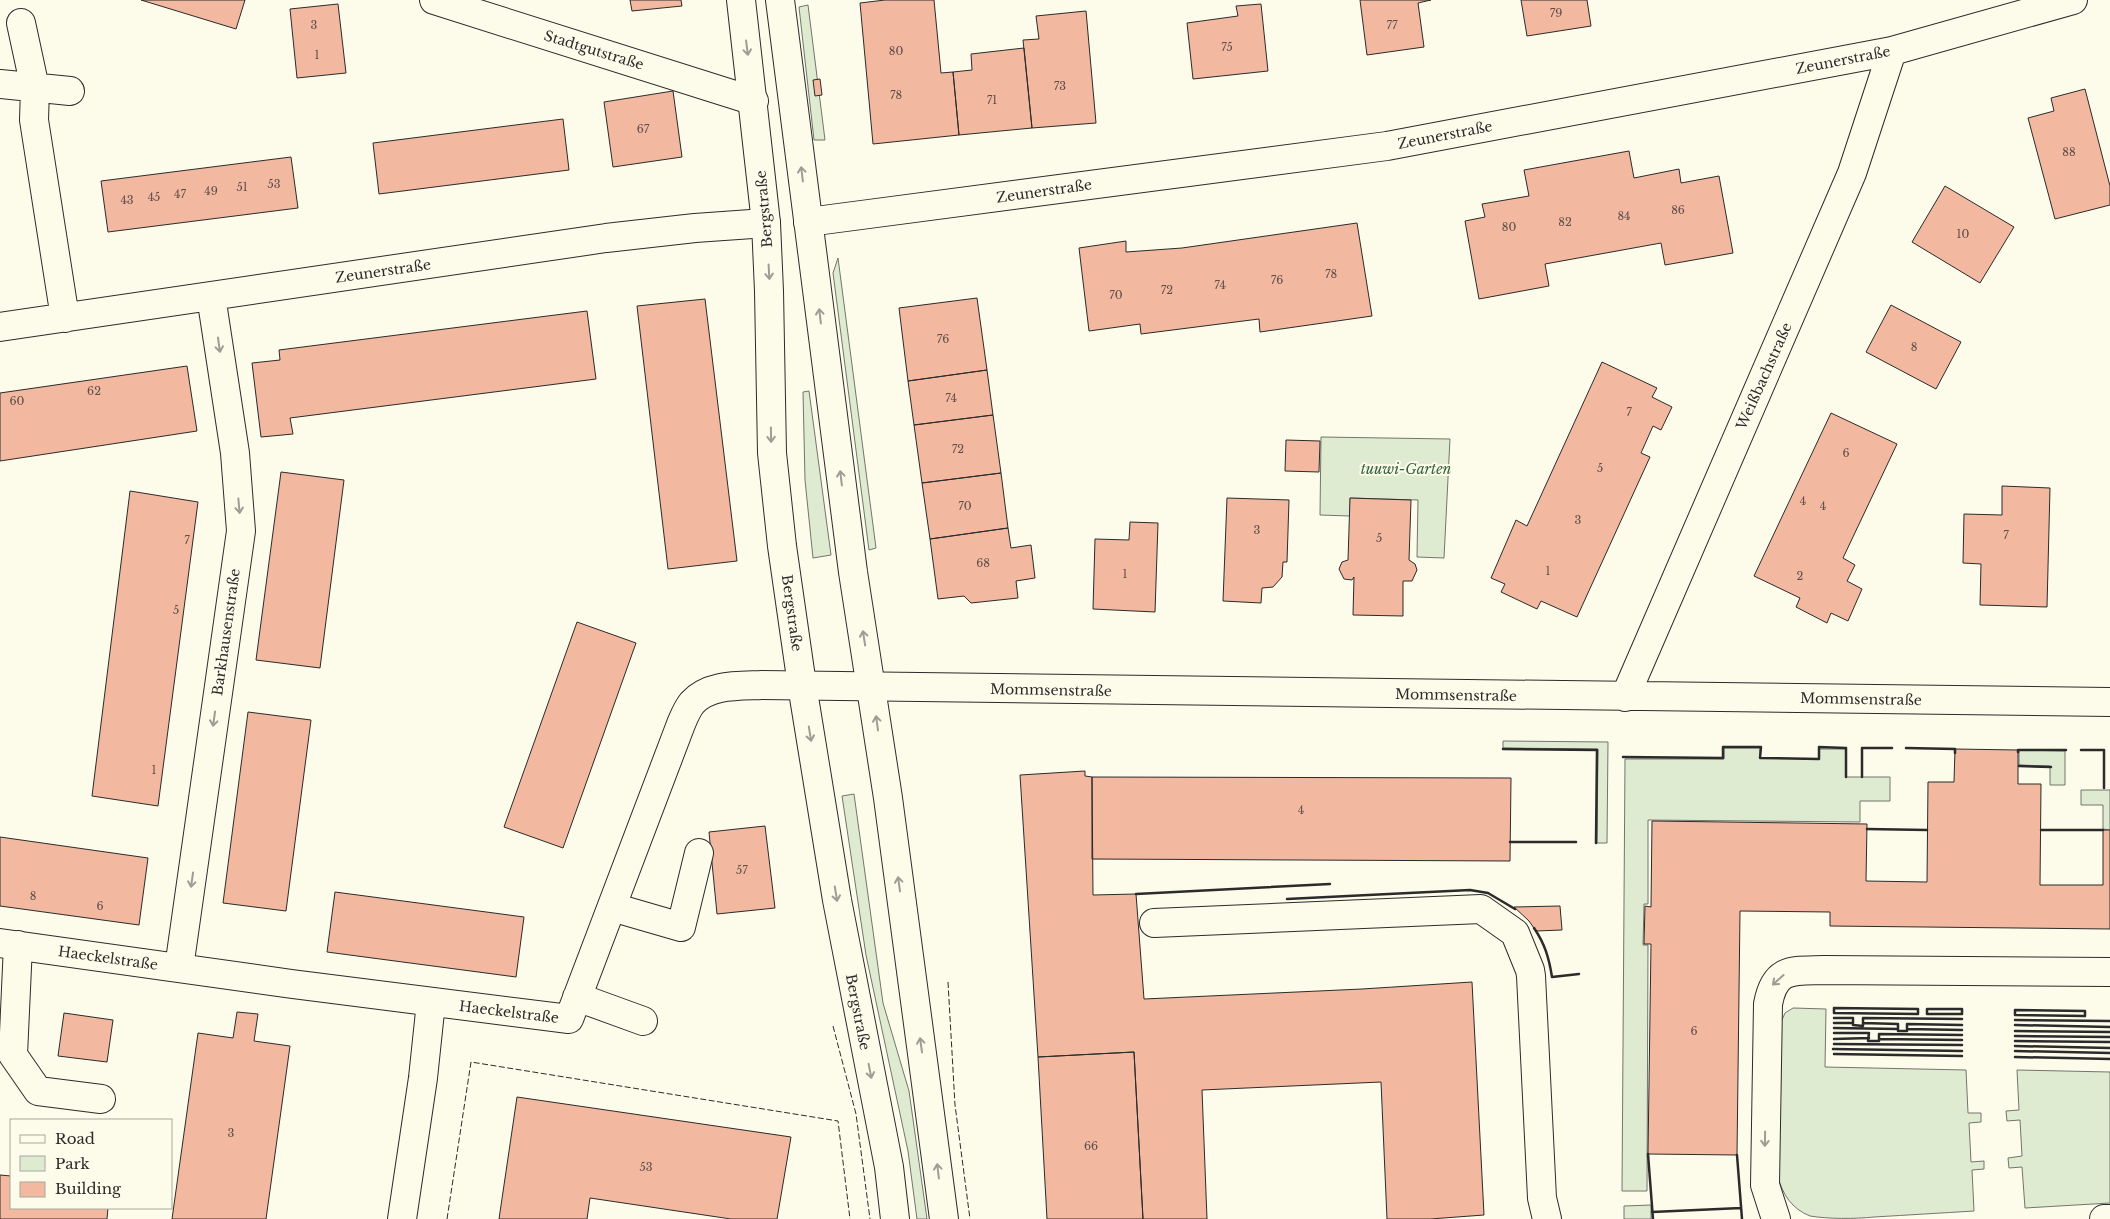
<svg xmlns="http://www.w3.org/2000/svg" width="2110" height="1219" font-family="'Libre Baskerville',serif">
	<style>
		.green { fill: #deebd1; stroke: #74746e }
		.building { fill: #f2b8a0; stroke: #2b2b2b }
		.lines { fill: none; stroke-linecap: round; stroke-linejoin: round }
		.minor-casing { stroke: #2b2b2b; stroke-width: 30 }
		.major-casing { stroke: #2b2b2b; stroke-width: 30 }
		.minor { stroke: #fdfbea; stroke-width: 28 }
		.major { stroke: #fdfbea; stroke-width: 28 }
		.fence { stroke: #2b2b2b; stroke-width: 1; stroke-dasharray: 6 2.5; stroke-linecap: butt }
		.wall { stroke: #2b2b2b; stroke-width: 2.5 }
		.oneway { stroke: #9e9d94 }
		.labels { text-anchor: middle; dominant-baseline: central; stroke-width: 4; stroke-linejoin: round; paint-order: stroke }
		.number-label { font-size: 11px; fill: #5d4e48 }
		.street-label { font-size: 14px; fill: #2b2b2b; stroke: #fdfbea }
		.park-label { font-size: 14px; font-style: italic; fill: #34623c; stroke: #fdfbea }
	</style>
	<rect width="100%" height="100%" fill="#fdfbea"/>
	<path class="green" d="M808,5L825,140H814L799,7Z
		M838,258L876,548L869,550L833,273Z
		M809,391L831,555L813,558L805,480L803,392Z
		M1321,437L1450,439L1444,558L1417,557L1418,500L1350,498V516L1320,515Z
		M1503,741L1608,742L1607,843H1597L1598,749L1503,748Z
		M1724,748H1760V758L1819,759V749H1846V777H1890V801H1860V822L1648,820V904H1644L1643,945H1648L1647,1191H1622L1625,759H1724Z
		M2019,750L2065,751V785H2050V766L2019,765Z
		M2081,790H2110V830L2103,829V805H2081Z
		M854,794L883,1003L909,1091L927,1219H917L908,1151L866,955L842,796Z
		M1793,1008L1826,1009L1825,1067L1966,1070L1968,1113H1981V1122L1969,1123L1971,1162L1984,1161V1169L1972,1170L1974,1211C1941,1213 1908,1215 1874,1217C1855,1219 1828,1219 1810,1216C1792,1209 1782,1194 1778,1176L1781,1022L1785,1013Z
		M2017,1070L2110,1072V1203L2025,1208L2022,1167L2009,1168L2008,1158L2022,1156L2020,1120L2007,1121L2006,1111L2019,1110Z
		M1651,1205V1219H1624V1206Z"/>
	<path class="building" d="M141,0H245L236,29Z
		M630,0H681L682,6L632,11Z
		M885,0H934L941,73L953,72L959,135L873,144L860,3Z
		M1360,0H1431L1418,3L1424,47L1367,55Z
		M1521,0H1587L1591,26L1527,36Z
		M338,4L346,73L297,78L290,9Z
		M1261,4L1268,71L1193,79L1187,23L1238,16L1236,6Z
		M1086,11L1096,123L1032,128L1023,40L1039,39L1036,16Z
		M1024,48L1032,128L959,135L953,72L972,70L971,54Z
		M820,79L822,95L815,96L813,80Z
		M2085,89L2110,186V205L2055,219L2028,118L2054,111L2051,98Z
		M673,91L682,157L613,167L604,102Z
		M563,119L569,170L379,194L373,143Z
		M1629,151L1634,178L1679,169L1681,183L1719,176L1733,253L1665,265L1661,243L1545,264L1549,286L1479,299L1465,221L1485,217L1482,204L1529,196L1524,170Z
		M291,157L298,208L108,232L101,181Z
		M1945,186L2014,227L1980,283L1912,242Z
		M1357,223L1372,316L1260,332L1259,319L1141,334L1140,324L1089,331L1079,248L1126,241V252L1182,248Z
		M977,298L987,370L908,381L899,308Z
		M705,299L737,561L668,569L637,306Z
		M1891,305L1961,342L1936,389L1866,352Z
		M587,311L596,379L290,418L293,434L261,437L252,363L280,360L279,350Z
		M1602,362L1657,388L1652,397L1672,407L1661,430L1653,426L1641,453L1650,457L1577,617L1541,601L1537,609L1501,592L1505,584L1491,578L1516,520L1527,526Z
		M187,366L197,431L0,461V393Z
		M987,370L993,415L914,425L908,381Z
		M1831,413L1897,444L1843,558L1855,565L1847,581L1862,589L1848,621L1831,613L1827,623L1796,607L1800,598L1754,576Z
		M993,415L1001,473L922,483L914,425Z
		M1286,440L1320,441L1319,472L1285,471Z
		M281,472L344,480L320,668L256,660Z
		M1001,473L1008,528L930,539L922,483Z
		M2002,486L2050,488L2047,607L1980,605L1981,564L1963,563L1964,514L2002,515Z
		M130,491L198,502L158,806L92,796Z
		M1227,498L1289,500L1287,562H1283L1282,577L1273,587L1262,588L1261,603L1223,601Z
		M1350,498L1411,500L1409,560L1415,564L1417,570L1412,581H1403V616L1353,615L1354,577L1352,580L1344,579L1339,569L1342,562L1348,560Z
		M1130,522L1158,523L1155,612L1093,609L1095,539L1129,540Z
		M1008,528L1011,548L1031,545L1035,578L1016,581L1018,598L971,603L964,596L938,599L930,539Z
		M577,622L636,643L563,848L504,827Z
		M248,712L311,720L286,911L223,903Z
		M1955,749L2018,750V784H2041L2040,885H2103V830H2110V929L1830,926V912L1740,911L1737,1155L1648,1154L1651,944H1644L1645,906L1651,907L1652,821L1867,824L1866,881L1927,882L1928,782H1954Z
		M1085,771V776L1092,777L1093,895L1136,894L1144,999L1362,989L1472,982L1484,1215L1430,1219H1387L1381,1082L1202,1090L1207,1219H1143L1134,1052L1038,1057L1020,775Z
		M1092,777L1511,778L1510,861L1092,859Z
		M765,826L775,908L717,914L709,832Z
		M0,837L148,858L139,925L0,906Z
		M335,892L524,917L516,977L327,952Z
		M1560,906L1562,930L1536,931L1529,921L1514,907Z
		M237,1012L258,1014L254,1041L290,1046L266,1219H172L198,1033L233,1038Z
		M64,1013L113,1020L107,1062L58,1056Z
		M1134,1052L1143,1219H1047L1038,1057Z
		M517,1097L791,1137L777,1219H731L590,1198L587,1219H499Z
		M0,1175L11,1176V1208H108L107,1219H0Z"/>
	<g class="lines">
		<g class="minor-casing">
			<path id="minor" d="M434,0L754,101
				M21,23L35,88L34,120L65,318
				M0,84L70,91
				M808,222L1387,146L1892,51L2073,0
				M0,327L606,238L695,228L766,223
				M1625,697L1852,173L1892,51
				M612,907L681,927L699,853
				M1154,923L1481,909L1515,933L1530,970L1531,976L1542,1198L1547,1219
				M0,943L292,984L569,1019L681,724C684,717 687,709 692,703C709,684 738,686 762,685L2110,702
				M18,945L13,1055L38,1091L101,1099
				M179,968L241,531L235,453L211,296
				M577,997L643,1021
				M402,1219L423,1078L431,1002
				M1776,1219L1765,1185L1768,1004C1775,967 1792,971 1824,970L2110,972
				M2104,1219H2110"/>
		</g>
		<g class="major-casing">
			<path id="major" d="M741,0L766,223L769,291L772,453L782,546L802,685L837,900L889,1167L895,1219
				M780,0L853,572L888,798L944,1219"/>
		</g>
		<use href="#minor" class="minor"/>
		<use href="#major" class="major"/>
		<path class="fence" d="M948,982L955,1105L970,1219
			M833,1026L856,1114L870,1219
			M447,1219L471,1062L838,1121L850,1219"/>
		<path class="wall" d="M1906,748L1955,749V753
			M1503,749L1597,750L1596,843
			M2081,750H2104V788
			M2018,752V750H2066
			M1623,757L1723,758V747H1761L1760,758L1819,759V747L1846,748V777
			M2019,766L2051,767
			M1862,777V748H1892
			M1867,829L1927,830
			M2041,830H2103
			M1510,842H1576
			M1136,894L1330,884
			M1287,899L1470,890L1488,893L1515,909
			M1534,928C1545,944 1549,958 1552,977L1579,974
			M1834,1008L1918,1009V1014L1834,1013Z
			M1927,1009H1962V1014H1927Z
			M2015,1010L2085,1011V1016L2015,1015Z
			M1834,1018H1853V1025L1863,1026V1018L1962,1019
			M2015,1020L2110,1021
			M1834,1023H1853
			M1863,1023L1898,1024V1031H1907V1024L1962,1025
			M2015,1025L2110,1027
			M1834,1028L1898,1029
			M1907,1029L1962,1030
			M2015,1031L2110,1032
			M1834,1033H1869L1868,1041H1879V1034L1962,1035
			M2015,1036L2110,1037
			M1834,1039L1869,1038
			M1879,1039L1962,1040
			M2015,1041L2110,1042
			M1834,1044L1962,1045
			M2015,1046L2110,1048
			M1833,1049L1962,1051
			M2015,1051L2110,1053
			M1834,1054L1962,1056
			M2015,1057L2110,1059
			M1648,1154L1653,1219
			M1737,1155L1742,1219
			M1652,1212L1741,1208"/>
	</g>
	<defs><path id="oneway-shaft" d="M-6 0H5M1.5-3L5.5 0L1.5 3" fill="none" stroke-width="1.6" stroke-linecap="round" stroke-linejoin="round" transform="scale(1.25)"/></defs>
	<g class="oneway">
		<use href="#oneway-shaft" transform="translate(747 48) rotate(83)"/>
		<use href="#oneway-shaft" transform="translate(802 174) rotate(-97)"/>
		<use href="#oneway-shaft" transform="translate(769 272) rotate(87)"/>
		<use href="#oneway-shaft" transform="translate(820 316) rotate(-97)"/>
		<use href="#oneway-shaft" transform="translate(219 345) rotate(82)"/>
		<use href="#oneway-shaft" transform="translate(771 435) rotate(89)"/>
		<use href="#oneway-shaft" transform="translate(841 478) rotate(-97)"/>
		<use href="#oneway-shaft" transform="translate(239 506) rotate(85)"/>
		<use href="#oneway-shaft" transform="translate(864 638) rotate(-99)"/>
		<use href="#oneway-shaft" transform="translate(214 719) rotate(98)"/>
		<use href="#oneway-shaft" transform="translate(877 723) rotate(-98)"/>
		<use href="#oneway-shaft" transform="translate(810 734) rotate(81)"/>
		<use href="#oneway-shaft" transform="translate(192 880) rotate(98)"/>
		<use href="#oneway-shaft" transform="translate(899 884) rotate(-98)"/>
		<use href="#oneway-shaft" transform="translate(836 894) rotate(81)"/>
		<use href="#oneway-shaft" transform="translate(1778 980) rotate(138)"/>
		<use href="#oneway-shaft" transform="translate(921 1045) rotate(-98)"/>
		<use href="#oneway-shaft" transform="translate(870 1071) rotate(79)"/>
		<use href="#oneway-shaft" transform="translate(1765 1139) rotate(91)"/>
		<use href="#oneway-shaft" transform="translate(938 1171) rotate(-97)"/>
	</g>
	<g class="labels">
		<g class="number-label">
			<text x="1556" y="13">79</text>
			<text x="314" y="25">3</text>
			<text x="1392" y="25">77</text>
			<text x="1227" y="47">75</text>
			<text x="896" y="51">80</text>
			<text x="317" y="55">1</text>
			<text x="1060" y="86">73</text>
			<text x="896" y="95">78</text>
			<text x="992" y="100">71</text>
			<text x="643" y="129">67</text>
			<text x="2069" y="152">88</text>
			<text x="274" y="184">53</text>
			<text x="242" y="187">51</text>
			<text x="211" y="191">49</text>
			<text x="180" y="194">47</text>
			<text x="154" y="197">45</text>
			<text x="127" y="200">43</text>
			<text x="1678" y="210">86</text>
			<text x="1624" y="216">84</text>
			<text x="1565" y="222">82</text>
			<text x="1509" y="227">80</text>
			<text x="1963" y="234">10</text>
			<text x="1331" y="274">78</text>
			<text x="1277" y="280">76</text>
			<text x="1220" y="285">74</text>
			<text x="1167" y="290">72</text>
			<text x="1116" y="295">70</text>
			<text x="943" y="339">76</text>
			<text x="1914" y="347">8</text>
			<text x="94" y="391">62</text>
			<text x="951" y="398">74</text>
			<text x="17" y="401">60</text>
			<text x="1629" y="412">7</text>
			<text x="958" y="449">72</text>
			<text x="1846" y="453">6</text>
			<text x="1600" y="468">5</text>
			<text x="1803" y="501">4</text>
			<text x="965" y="506">70</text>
			<text x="1823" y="506">4</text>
			<text x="1578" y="520">3</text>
			<text x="1257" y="530">3</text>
			<text x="2006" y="535">7</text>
			<text x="1379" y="538">5</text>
			<text x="187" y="540">7</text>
			<text x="983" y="563">68</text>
			<text x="1548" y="571">1</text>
			<text x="1125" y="574">1</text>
			<text x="1800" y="576">2</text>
			<text x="176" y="610">5</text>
			<text x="154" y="770">1</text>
			<text x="1301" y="810">4</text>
			<text x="742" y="870">57</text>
			<text x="33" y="896">8</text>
			<text x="100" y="906">6</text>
			<text x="1694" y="1031">6</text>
			<text x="231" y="1133">3</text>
			<text x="1091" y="1146">66</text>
			<text x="646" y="1167">53</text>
		</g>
		<g class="street-label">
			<text transform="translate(594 50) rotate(17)">Stadtgutstraße</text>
			<text transform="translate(1843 60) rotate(-11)">Zeunerstraße</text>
			<text transform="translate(1445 135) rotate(-11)">Zeunerstraße</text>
			<text transform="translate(1044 191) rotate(-8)">Zeunerstraße</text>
			<text transform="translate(764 209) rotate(-95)">Bergstraße</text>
			<text transform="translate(383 271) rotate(-8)">Zeunerstraße</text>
			<text transform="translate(1764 376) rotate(-66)">Weißbachstraße</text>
			<text transform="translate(792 613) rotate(82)">Bergstraße</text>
			<text transform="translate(226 632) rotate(-82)">Barkhausenstraße</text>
			<text transform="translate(1051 690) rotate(1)">Mommsenstraße</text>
			<text transform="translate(1456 695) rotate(1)">Mommsenstraße</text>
			<text transform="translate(1861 699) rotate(1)">Mommsenstraße</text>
			<text transform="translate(108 958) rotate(8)">Haeckelstraße</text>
			<text transform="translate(509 1012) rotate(7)">Haeckelstraße</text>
			<text transform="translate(858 1012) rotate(79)">Bergstraße</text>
		</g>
		<g class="park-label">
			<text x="1406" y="469">tuuwi-Garten</text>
		</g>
	</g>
	<rect x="10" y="1119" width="162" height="90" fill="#fdfbea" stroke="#a9a89e"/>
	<rect x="20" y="1135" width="25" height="8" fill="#fdfbea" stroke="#a9a89e"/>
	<text x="55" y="1144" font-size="15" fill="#2b2b2b">Road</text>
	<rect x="20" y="1156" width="25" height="15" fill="#deebd1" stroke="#a9a89e"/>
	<text x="55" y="1169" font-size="15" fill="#2b2b2b">Park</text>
	<rect x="20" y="1182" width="25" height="15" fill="#f2b8a0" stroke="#a9a89e"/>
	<text x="55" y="1194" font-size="15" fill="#2b2b2b">Building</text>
</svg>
